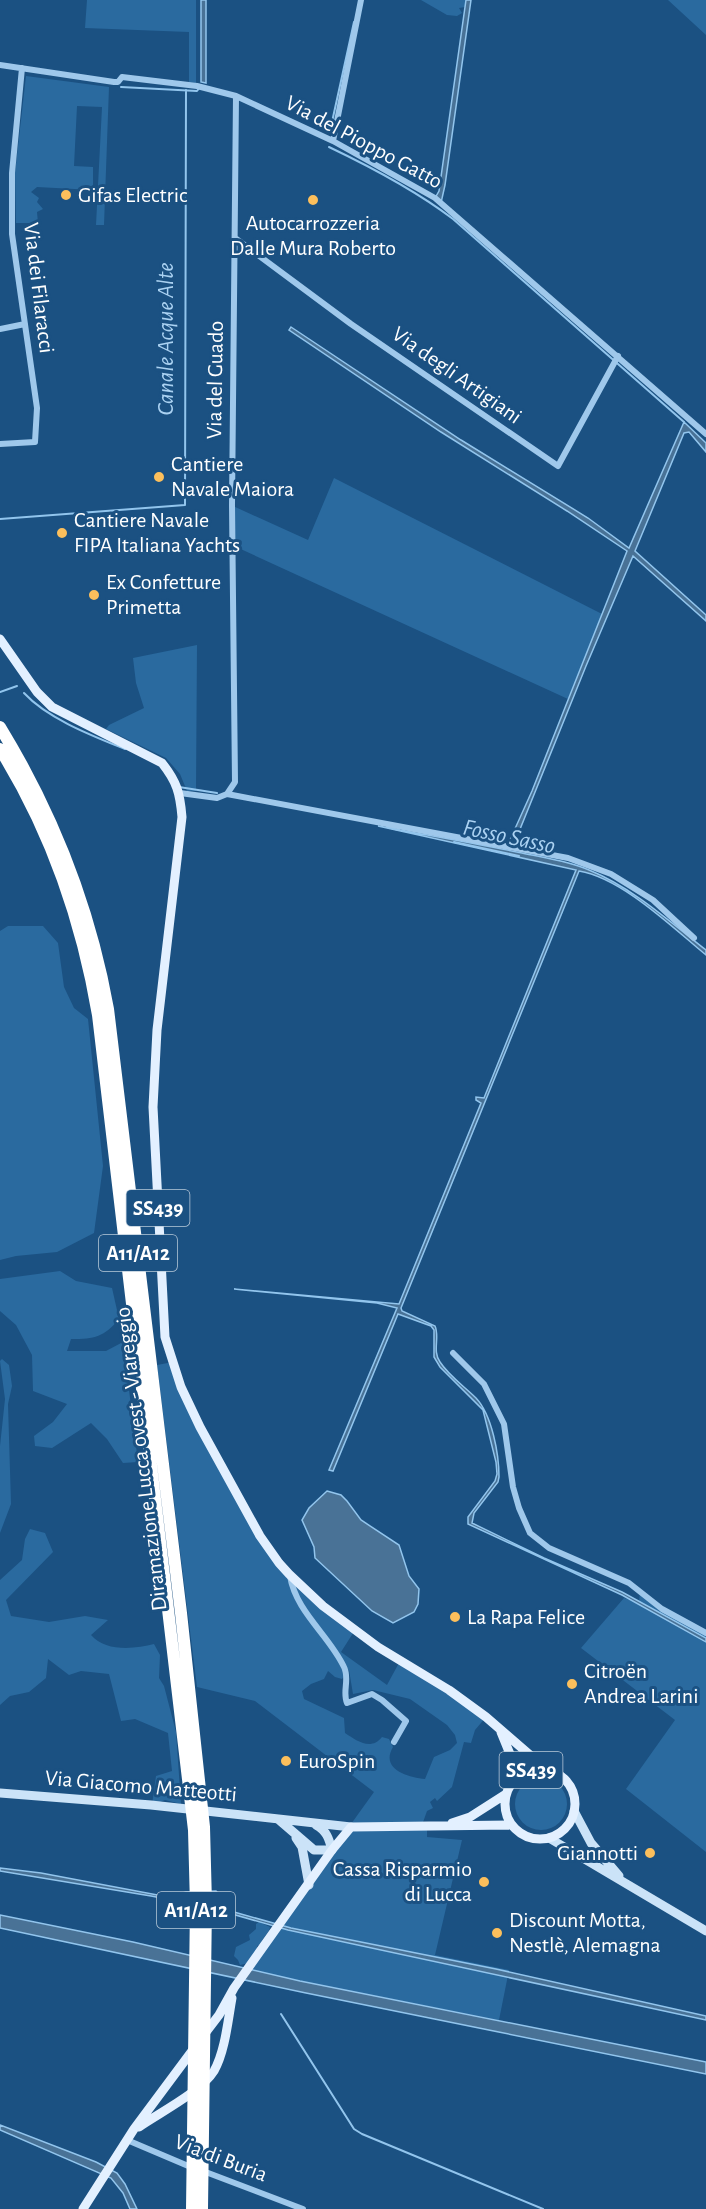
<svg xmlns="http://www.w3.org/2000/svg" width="706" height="2209" font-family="'Alegreya Sans',sans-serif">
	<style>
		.green { fill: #2a6a9f; fill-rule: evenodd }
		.water { fill: #497296; stroke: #92c5ed; stroke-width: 1.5 }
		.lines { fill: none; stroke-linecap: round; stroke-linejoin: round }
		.stream { stroke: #92c5ed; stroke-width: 2 }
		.street { stroke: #9fc8eb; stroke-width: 6 }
		.secondary { stroke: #cbe3f8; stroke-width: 9 }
		.primary { stroke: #e3f0ff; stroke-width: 9 }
		.highway { stroke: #fff; stroke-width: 12 }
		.poi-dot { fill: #fcbf5c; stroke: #1b5182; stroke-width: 2 }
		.labels { text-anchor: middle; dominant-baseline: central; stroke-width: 6; stroke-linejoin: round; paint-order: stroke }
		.shield { fill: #1b5182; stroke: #bbcbda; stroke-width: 1.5 }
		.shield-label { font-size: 21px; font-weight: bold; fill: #fff }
		.street-label { font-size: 22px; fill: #fff; stroke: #1b5182 }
		.poi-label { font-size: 22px; fill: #fff; stroke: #1b5182; text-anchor: start }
		.water-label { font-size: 24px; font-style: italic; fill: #abd2f2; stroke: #1b5182 }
	</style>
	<rect width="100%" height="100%" fill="#1b5182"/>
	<path class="green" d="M87,0H196V83L189,82V32L85,28Z
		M421,0H466L465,7L459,8L462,13L457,16L447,15Z
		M668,0H706V35Z
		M26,76L109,87L104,225H96L102,107L77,106L74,166L93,167V190L37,187L31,192L39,198L37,202L43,209L37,212L38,223H16L15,173Z
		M334,478L602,614L568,699L234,546L233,506L308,540Z
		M197,645L196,791H187L180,774L166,758L106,729L109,725L144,708L136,683L133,658Z
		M8,926H43L58,943L64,987L74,1008L88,1019L103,1166L94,1233L57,1252L16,1256L0,1260V931Z
		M60,1271L76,1281L112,1288L119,1319C104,1337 95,1339 71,1339L67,1351H106L123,1342L138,1462L123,1463L107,1439L91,1423L52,1448L35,1446L34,1436L53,1422L67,1404L33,1391L32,1355L16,1325L0,1311V1279Z
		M2,1359L9,1365L12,1386L8,1404L11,1504L0,1533V1446L5,1399L0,1361Z
		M173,1362L181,1387L279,1563L355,1630L341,1652L387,1685L400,1661L486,1717L475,1730L471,1743L464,1742L452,1787L437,1801L435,1798L430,1802L433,1808L427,1811L422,1825L427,1826V1837L462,1840L435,1955L509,1970L499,2020L300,1981L247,1969L374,1792L255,1701L197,1687L157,1365ZM349,1670L353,1694L373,1690L410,1699L447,1725L455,1735L457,1743L450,1750L434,1757L425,1779C407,1777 380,1769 393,1747L389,1739L382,1737C371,1751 357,1741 345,1733L344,1718L304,1699L302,1691L311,1684L324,1679L328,1671L335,1677L342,1679Z
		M30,1529L45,1533L53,1552L6,1600L11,1616L49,1622L85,1616L108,1620L91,1635C105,1652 135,1649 154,1644L160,1655L159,1678L164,1686L176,1732L181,1804L165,1800L152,1805L156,1776L172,1771L168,1733L135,1719L121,1721L109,1674L81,1671L69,1675L48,1659L46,1678L29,1692L10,1696L0,1705V1580L22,1560L25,1539Z
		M640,1591L663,1609L706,1633V1852L626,1789L675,1720L581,1648L624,1598L639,1603Z
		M515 1804a26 26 0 1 1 52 0a26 26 0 1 1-52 0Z
		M259,1922L270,1927C269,1934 262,1937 261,1944L257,1946V1950L249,1963L240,1965L238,1960L234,1956L236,1947L250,1940L249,1935L256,1929V1924Z"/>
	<path class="water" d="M201,0H206V83L201,82Z
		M466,0H471L445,185L441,203L435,198L439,191Z
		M291,327L461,440L588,518L629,548L684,422L706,443V452L689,432L684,433L635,551L706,615V621L633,556L586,666L514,844L509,842L532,791L627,551L567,511L441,432L289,330Z
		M378,826C426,835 474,843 522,853C545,858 568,861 589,870C633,888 669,921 706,950V955C673,928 622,878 579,871L401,1308L402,1311L435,1326C440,1337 432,1351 440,1362C449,1376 464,1386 476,1398C492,1415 499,1454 499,1477L498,1482L474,1513L472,1523L544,1558L622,1592L706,1638V1642L622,1595L468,1524V1517L495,1481L497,1474L496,1462L483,1410L440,1367L434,1357V1330L431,1326L398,1314L333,1471L329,1470L397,1308L377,1303L234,1289L399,1304L481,1103L476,1100V1097L484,1098L576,870Z
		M327,1491L341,1495L347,1501L361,1520L399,1545L409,1576L419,1589L418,1604L414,1612L393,1623L372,1611L315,1558L314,1547L302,1520L309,1508Z
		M0,1868L41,1873L168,1897L186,1892L216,1891L234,1912L291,1928L496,1969L706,2016V2020L288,1930L232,1914L216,1894L211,1893L191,1894L172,1900L151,1896L0,1871Z
		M0,1915L133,1942L300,1981L706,2062V2074L306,1993L0,1928Z
		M0,2125L96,2162L117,2173L125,2184L137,2209H130L123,2193L111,2178L0,2130Z"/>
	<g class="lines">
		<path class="stream" d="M121,87L197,91L200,87
			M330,131L354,22
			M329,147C373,168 415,190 453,219L684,422
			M0,519L185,505L186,90
			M0,692L17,686
			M24,693C48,719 93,736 125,749
			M179,787L217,793
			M387,827L399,830
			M454,842L519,856
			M281,2014L354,2129L362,2134L543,2209"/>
		<path class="street" d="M0,65L114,82H118L122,77L197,86L236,96L333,141L435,198L706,434
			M333,141L361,0
			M235,238L351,324L558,466L618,356
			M0,329L25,324
			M0,444L35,442L37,408L12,234V173L22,68
			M180,793L217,798L227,794L235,782L232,505L236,96
			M227,794L568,858L611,874L653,900L694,938
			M453,1353L484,1384L504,1424L513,1487L519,1508L530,1533L549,1548L629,1583L662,1609L706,1633
			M290,1576C296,1612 329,1635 344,1667C350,1679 342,1692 347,1703L372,1694L382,1700L406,1721L394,1742
			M127,2140L193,2168
			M203,2171L303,2209"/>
		<path class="secondary" d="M0,1793L151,1805L351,1827
			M574,1811L591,1843L619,1876
			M278,1819L314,1850H332C329,1839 327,1831 316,1825
			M296,1838L302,1847L309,1885
			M549,1838L706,1931"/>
		<path class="primary" d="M0,639L37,692L52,707L162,763C177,782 180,793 182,817L157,1030L153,1107L165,1337L181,1387L200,1427L260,1536L279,1563L289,1574L323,1606L378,1647L449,1690L486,1717L546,1769
			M501,1732L512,1759L511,1784
			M505 1804a35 35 0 1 1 70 0a35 35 0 1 1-70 0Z
			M452,1823L470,1817L506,1794
			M203,2036L219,2015L234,1988L332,1850L351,1827L512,1825
			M139,2127C159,2113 201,2092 214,2071C225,2052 228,2020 232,1998
			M83,2209L134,2129L195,2047"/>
		<path class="highway" d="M0,727C53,814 90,909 108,1009L181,1613L204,1827L206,1904L202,2209
			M0,749C50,829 82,921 98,1015L194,1830L196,1905L192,2209"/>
	</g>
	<g class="poi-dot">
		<circle cx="66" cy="195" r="6"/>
		<circle cx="313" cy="200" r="6"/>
		<circle cx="159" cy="477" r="6"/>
		<circle cx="62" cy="533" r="6"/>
		<circle cx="94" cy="595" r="6"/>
		<circle cx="455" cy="1617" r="6"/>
		<circle cx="572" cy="1684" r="6"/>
		<circle cx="286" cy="1761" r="6"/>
		<circle cx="650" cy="1853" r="6"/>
		<circle cx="484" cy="1882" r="6"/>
		<circle cx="497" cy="1933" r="6"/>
	</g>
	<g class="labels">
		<g class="shield">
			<rect x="126.5" y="1190" width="63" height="36" rx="4.5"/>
			<rect x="99" y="1235" width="78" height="36" rx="4.5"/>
			<rect x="499.5" y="1752" width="63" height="36" rx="4.5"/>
			<rect x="157" y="1892" width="78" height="36" rx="4.5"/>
		</g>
		<g class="shield-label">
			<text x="158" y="1208">SS439</text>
			<text x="138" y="1253">A11/A12</text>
			<text x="531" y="1770">SS439</text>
			<text x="196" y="1910">A11/A12</text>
		</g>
		<g class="street-label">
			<text transform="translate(364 142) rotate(28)">Via del Pioppo Gatto</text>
			<text transform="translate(39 288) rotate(83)">Via dei Filaracci</text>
			<text transform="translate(457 375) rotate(35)">Via degli Artigiani</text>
			<text transform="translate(215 380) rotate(-89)">Via del Guado</text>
			<text transform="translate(141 1459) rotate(-97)">Diramazione Lucca ovest - Viareggio</text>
			<text transform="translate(141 1786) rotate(5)">Via Giacomo Matteotti</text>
			<text transform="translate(221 2158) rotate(21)">Via di Buria</text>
		</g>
		<g class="poi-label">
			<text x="78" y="195">Gifas Electric</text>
			<text x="313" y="223" text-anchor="middle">Autocarrozzeria<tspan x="313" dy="25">Dalle Mura Roberto</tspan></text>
			<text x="171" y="464">Cantiere<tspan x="171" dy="25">Navale Maiora</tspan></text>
			<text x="74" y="520">Cantiere Navale<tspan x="74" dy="25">FIPA Italiana Yachts</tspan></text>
			<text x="106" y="582">Ex Confetture<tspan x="106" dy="25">Primetta</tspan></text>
			<text x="467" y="1617">La Rapa Felice</text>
			<text x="584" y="1671">Citroën<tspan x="584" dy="25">Andrea Larini</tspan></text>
			<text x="298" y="1761">EuroSpin</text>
			<text x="638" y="1853" text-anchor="end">Giannotti</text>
			<text x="472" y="1869" text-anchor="end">Cassa Risparmio<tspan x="472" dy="25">di Lucca</tspan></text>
			<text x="509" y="1920">Discount Motta,<tspan x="509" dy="25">Nestlè, Alemagna</tspan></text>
		</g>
		<g class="water-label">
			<text transform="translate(166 339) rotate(-90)">Canale Acque Alte</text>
			<text transform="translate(509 837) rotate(12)">Fosso Sasso</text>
		</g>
	</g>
</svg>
